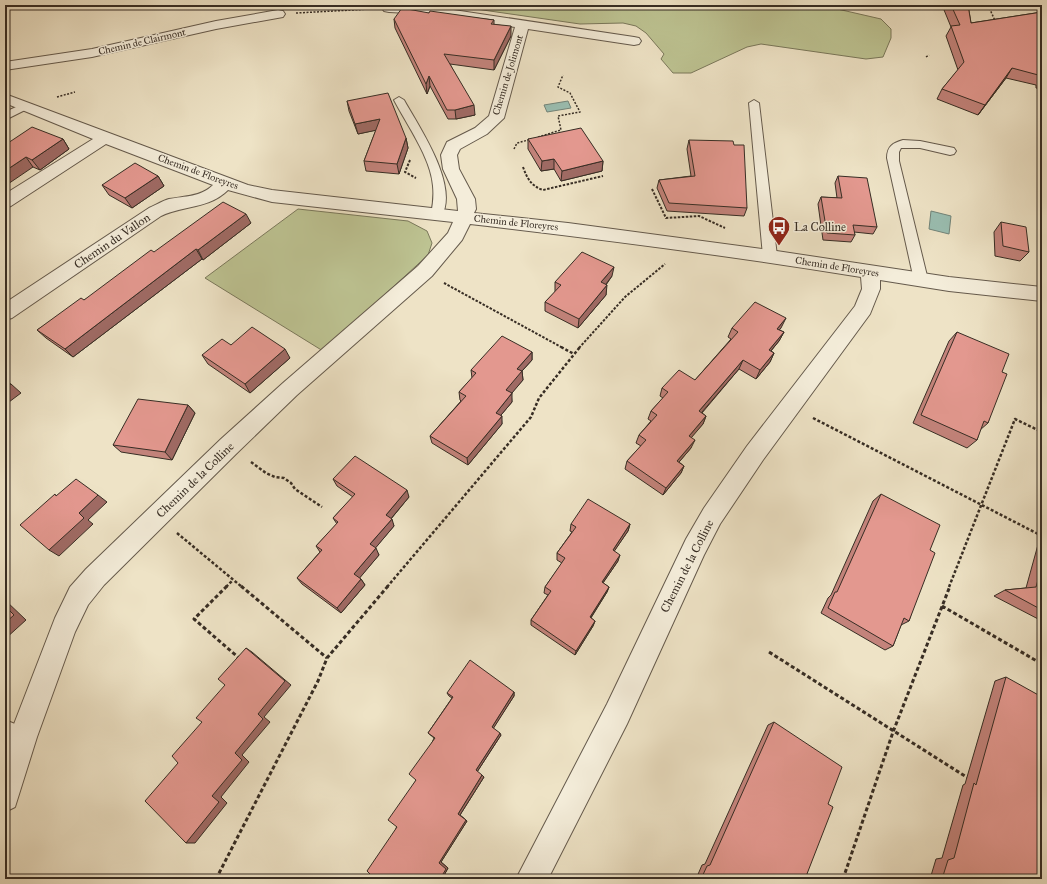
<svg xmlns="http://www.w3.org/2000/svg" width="1047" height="884" font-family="'IM FELL Great Primer',serif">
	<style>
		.green { fill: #bdc392; stroke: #7a785b }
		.water { fill: #9abeb1; stroke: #728479 }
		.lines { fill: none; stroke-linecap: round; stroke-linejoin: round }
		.lane-casing { stroke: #655a4c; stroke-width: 2 }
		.street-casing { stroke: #655a4c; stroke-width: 2 }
		.path-far3 { stroke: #372d24; stroke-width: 1.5; stroke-dasharray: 2 1.5; stroke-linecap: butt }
		.path-far2 { stroke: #372d24; stroke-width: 2; stroke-dasharray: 2.5 1.5; stroke-linecap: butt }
		.path-far1 { stroke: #372d24; stroke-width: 2.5; stroke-dasharray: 3 2; stroke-linecap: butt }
		.path { stroke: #372d24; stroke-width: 3; stroke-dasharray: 4 2.5; stroke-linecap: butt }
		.lane { fill: #f4edda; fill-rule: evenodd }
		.street { fill: #f4edda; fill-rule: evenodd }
		.wall { fill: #c3837b; stroke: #372d24 }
		.shaded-wall { fill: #9f6a64; stroke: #372d24 }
		.building { fill: #e3988f; stroke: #372d24 }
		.labels { text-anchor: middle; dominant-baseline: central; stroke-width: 3; stroke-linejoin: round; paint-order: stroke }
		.far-street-label { font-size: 10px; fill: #372d24; stroke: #f4edda }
		.poi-label { font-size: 12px; fill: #372d24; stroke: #f4edda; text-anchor: start }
		.street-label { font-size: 12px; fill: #372d24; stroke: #f4edda }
	</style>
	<rect width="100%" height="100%" fill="#eee3c6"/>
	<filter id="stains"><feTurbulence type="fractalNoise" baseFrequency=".005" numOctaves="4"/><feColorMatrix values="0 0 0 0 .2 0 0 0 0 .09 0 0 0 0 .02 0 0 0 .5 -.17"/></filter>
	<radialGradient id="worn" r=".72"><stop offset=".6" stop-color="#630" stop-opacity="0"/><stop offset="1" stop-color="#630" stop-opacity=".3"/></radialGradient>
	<path class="green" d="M448,5H820L881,19L891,29V38L883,57L866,59L761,44L747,47L691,73H673L661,59L664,54L646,33L636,26L623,23L580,24Z
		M298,209L408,221L427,231L432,243L428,255L323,351L205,278Z"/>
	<path class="water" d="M568,101L571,108L547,112L544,105Z
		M931,211L951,216L949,234L929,229Z"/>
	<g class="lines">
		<g class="lane-casing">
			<path id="lane" d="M399,97L404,100C419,127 460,186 441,217L437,218L433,217L431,214C433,205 434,196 433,186C431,158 407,125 394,100Z
				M754,100L759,103L777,256L775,259L770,261L765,259L763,256L749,103Z
				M25,103L31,106L29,108L5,120V112Z
				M903,140L920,141L954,148L956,151L954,154L950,155L920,148H901L899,152V161L928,280L926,284L921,285L916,284L914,280L887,158C887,146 893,143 903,140Z
				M5,720L30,730L33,737L30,744L23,747L5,740Z"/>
		</g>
		<g class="street-casing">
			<path id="street" d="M384,5L427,6L634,37L639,38L641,41L639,44L634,45L528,29L504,118L487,134L460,149L457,155L459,169L475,199L476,209L474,213L568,223L770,250L949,277L1042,287V301L949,291L880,280V289L870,314L763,460L720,524L704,555L627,724L548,879H516L607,704L686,539L704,508L747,446L855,306L862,289L861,277C731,256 601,239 470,224L462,240L432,276L297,395L237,453L104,585L88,605L75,632L37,737L15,807L5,812V750L9,737L55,618L70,587L86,569L221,439L283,383L418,266L448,233L453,222L272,202L228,190C209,209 184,205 161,216L12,318L5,320V303L149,208C156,205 162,201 169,199C185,196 201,197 213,185L106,144L11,206L5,208V194L93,139L5,103V94L248,185L272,190L458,211L457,199L443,169L441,155L447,142L475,128L489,116L515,27L427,14L389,12L384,11L382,8Z
				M278,10L283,11L285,14L283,17L216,29L92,57L5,70V62L92,49L216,21Z"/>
		</g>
		<path class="path-far3" d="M988,5L996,23
			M296,13L371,9
			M926,57L929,55
			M57,97L75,92
			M538,137L561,130L558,116L580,112L570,93L558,87L563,75
			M514,149L517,143L532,139"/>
		<path class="path-far2" d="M410,160L405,172L416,178
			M523,167C527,178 531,186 543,190L603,176
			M652,189L666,218L699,216L725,228
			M444,283L563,348
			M579,348L625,297L665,264"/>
		<path class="path-far1" d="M561,347L574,354
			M813,418L1042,536
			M251,462L266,473L275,477L284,478L291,483L295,489L322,507
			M177,533L242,587
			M226,587L233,580
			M387,587L531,417L539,398L580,347
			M949,587L1015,419L1042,432"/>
		<path class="path" d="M227,586L194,619L239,658
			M241,586L327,658
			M942,606L1042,664
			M769,652L968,778
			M216,879L318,681L327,658L388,586
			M843,879L893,732L950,586"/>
		<use href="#lane" class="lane"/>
		<use href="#street" class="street"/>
	</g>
	<path class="wall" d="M942,5H968L971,23L1042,12V89L1036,88V85L1006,78L978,115L937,99L942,89L958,70L946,36L951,27Z
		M429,13L494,20V25L511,36L494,70L450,64L475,115L456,119H448L430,86L427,94L395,28L394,19Z
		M347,101L406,138L408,148L399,174L366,171L364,161L376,130L358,134L349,111Z
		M63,139L69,149L40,170L33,167L5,145Z
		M528,139L603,161L602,171L561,181L554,169L541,171L528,149Z
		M689,140L747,208L744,216L667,211L657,188L659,180L691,176L687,149Z
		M158,176L164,186L132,208L109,195L102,185Z
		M838,176L877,227L873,234L854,232L855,235L851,242L823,240L818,204L821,197L837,198L835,183Z
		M1001,222L1029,252L1020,261L995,256L994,232Z
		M251,223L203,260L202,259L73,357L46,338L37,330L84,300Z
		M612,276L606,285V295L578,328L545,311V302L555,292V282Z
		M732,328H781L779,330L784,332L779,341L771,351L774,353L770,362L756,379L739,369L702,413L706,416L703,424L691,437V448L679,462L684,466L681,473L663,495L625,469L627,461L641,446L636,443L639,435L651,421L648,419L651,411L663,398L660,396L662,388L695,380L731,339L728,337Z
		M957,332L1002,372L988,423L980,430L977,440L967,448L913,423L949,341Z
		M231,345L290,358L250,393L208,364L202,355Z
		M532,352V360L522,371L523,380L511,393L512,402L501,415L502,424L468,465L432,443L430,436L461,401L460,400L459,392L472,378L471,370Z
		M188,405L195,413L172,460L121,452L113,445Z
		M333,479L409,497L391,519L394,526L375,548L379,555L359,578L361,579L365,585L341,613L302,584L297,578L320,552L316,546L337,524L333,518L353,497L337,486Z
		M881,494L930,550L909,621L901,625L893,646L885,650L821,613L828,598L831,595L873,501Z
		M571,524H630L628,531L614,551L618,561L603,583L609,587L607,592L591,618L595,621L593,626L575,655L531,625V620L548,595L544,593L545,587L562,563L557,560V553L572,532L570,531Z
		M1042,537V621L994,596L1005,590L1026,588L1039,541L1041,540Z
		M1006,677L1042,879H930L936,859L942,858L963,785L965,784L995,681Z
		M514,692V696L493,728L501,735L477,772L484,777L460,815L467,821L441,862L448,868L442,879H375L416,780L434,738L428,733L452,698L449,696L447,693Z
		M774,722L828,804L805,879H696L702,865L705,864L768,725Z"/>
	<path class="shaded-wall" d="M511,26V36L494,70V60Z
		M1012,68L1006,78L978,115L985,105Z
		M429,76L430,86L427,94L426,84Z
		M474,105L475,115L456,119L455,110Z
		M380,119L382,129L358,134L355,124Z
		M406,138L408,148L399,174L397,164Z
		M63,139L69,149L40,170L32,160Z
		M26,157L33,167L5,186V171Z
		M554,159V169L541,171L542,161Z
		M603,161L602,171L561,181L562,171Z
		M158,176L164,186L132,208L125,198Z
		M246,214L251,223L203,260L198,250Z
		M196,249L202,259L73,357L65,349Z
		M614,267L612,276L600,292L601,282Z
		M607,285L606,295L578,328L579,319Z
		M786,318L781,328L773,338L777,329Z
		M784,332L779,341L764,359L769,350Z
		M285,349L290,358L250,393L245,384Z
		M532,352V360L522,371L523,380L507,399L506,390L517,369Z
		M774,353L770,362L756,379L760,370Z
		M743,360L739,369L696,419L699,411Z
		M11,384L21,393L5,405V389Z
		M512,393V402L496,421V413Z
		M188,405L195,413L172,460L165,452Z
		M502,416V424L468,465L467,458Z
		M706,416L703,424L686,444L689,436Z
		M695,440L691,448L674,468L677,461Z
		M684,466L681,473L663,495L666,488Z
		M407,490L409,497L389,521L386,515Z
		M98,495L107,502L88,520L93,524L59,556L49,550L79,513Z
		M392,519L394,526L373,551L370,544Z
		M630,524L628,531L611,556L613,550Z
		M376,548L379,555L358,580L354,574Z
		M620,555L618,561L600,587L602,582Z
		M361,579L365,585L341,613L337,608Z
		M609,587L607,592L588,622L590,617Z
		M5,600L26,620L5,639Z
		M595,621L593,626L575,655L576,651Z
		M246,648L252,652L291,685L264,717L270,722L242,755L249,762L221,797L227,803L195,843H186L235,753L258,714Z
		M514,692V696L493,729L492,727Z
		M500,733L501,735L477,772L476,770Z
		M482,775L484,777L460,815L467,821L441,862L448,868L442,879H440L439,863L458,814Z"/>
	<path class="building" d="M951,5H968L971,23L1042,12V76L1012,68L985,105L942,89L964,62L951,26L960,25Z
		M402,8L429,13L430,11L494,20L491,24L511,26L494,60L444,54L474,105L455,110H447L429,76L426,84L394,19Z
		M388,93L406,138L397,164L364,161L380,119L355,124L347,101Z
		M32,127L63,139L32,160L26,157L5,171V145Z
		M581,128L603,161L562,171L554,159L542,161L528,139Z
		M689,140L733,141L734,145H744L747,208L669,203L659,180L695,176Z
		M135,163L158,176L125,198L102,185Z
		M838,176L867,178L877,227L853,225L855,235L827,233L821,197L842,198Z
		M223,202L246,214L198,250L196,249L65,349L37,330L81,298L84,300L151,250L154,252Z
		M1001,222L1026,227L1029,252L1003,246Z
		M582,252L614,267L601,282L607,285L579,319L545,302L561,285L555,282Z
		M755,302L786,318L777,329L784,332L769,350L774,353L760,370L743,360L699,411L706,416L689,436L695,440L677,461L684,466L666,488L627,461L646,440L639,435L657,415L651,411L668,392L662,388L679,370L695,380L738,332L732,328Z
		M252,327L285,349L245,384L202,355L222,339L231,345Z
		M957,332L1009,354L1002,372L1007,374L988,423L984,421L977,440L921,415Z
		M502,336L532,352L517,369L522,371L506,390L512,393L496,413L502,416L467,458L430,436L466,396L459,392L476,373L471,370Z
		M5,380L11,384L5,389Z
		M138,399L188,405L165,452L113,445Z
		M355,456L407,490L386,515L392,519L370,544L376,548L354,574L361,579L337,608L297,578L322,550L316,546L338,522L333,518L355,494L333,479Z
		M76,479L98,495L79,513L84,518L49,550L20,525L55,494L56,496Z
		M881,494L940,525L930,550L935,553L909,621L904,618L893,646L828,608L835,592H837Z
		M588,499L630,524L613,550L620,555L602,582L609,587L590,617L595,621L576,651L531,620L551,591L545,587L565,558L557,553L576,527L571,524Z
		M1042,566V610L1005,590L1036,587Z
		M5,606L14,615L5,623Z
		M246,648L285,681L258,714L263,719L235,753L242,760L212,796L219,802L186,843L145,801L178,763L172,756L202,722L196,718L225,685L218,679Z
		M470,660L514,692L492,727L500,733L476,770L482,775L458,814L466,820L439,863L446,869L440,879H375L367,871L397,827L388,820L416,780L409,774L435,738L428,733L453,697L447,693Z
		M1006,677L1042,697V879H942L948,860L954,858L974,783L976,785Z
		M774,722L842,767L828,804L833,807L805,879H701L707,866L710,865Z"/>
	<defs>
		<g id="bus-pin" transform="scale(1.15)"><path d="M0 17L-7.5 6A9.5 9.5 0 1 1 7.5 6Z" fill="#8f2418" stroke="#f4edda"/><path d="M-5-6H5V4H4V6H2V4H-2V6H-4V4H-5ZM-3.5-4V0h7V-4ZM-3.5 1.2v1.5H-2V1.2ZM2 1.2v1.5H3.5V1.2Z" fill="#fff"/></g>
	</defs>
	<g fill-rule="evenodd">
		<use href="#bus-pin" x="779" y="227"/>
	</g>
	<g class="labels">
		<g class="far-street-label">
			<text transform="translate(142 42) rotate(-13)">Chemin de Clairmont</text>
			<text transform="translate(508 75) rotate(-73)">Chemin de Jolimont</text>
			<text transform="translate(198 172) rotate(20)">Chemin de Floreyres</text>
			<text transform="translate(516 223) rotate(6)">Chemin de Floreyres</text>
			<text transform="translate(837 267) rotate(9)">Chemin de Floreyres</text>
		</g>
		<g class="poi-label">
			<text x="794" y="227">La Colline</text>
		</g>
		<g class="street-label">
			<text transform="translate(112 241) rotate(-34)">Chemin du Vallon</text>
			<text transform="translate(195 480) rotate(-44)">Chemin de la Colline</text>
			<text transform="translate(687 566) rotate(-63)">Chemin de la Colline</text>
		</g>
	</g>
	<rect width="1047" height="884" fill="none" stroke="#eee3c6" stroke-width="20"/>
	<rect x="6" y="6" width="1035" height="872" fill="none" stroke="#372d24" stroke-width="2"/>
	<rect x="10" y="10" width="1027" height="864" fill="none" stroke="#372d24"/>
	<rect width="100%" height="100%" filter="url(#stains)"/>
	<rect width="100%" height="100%" fill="url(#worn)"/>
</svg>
